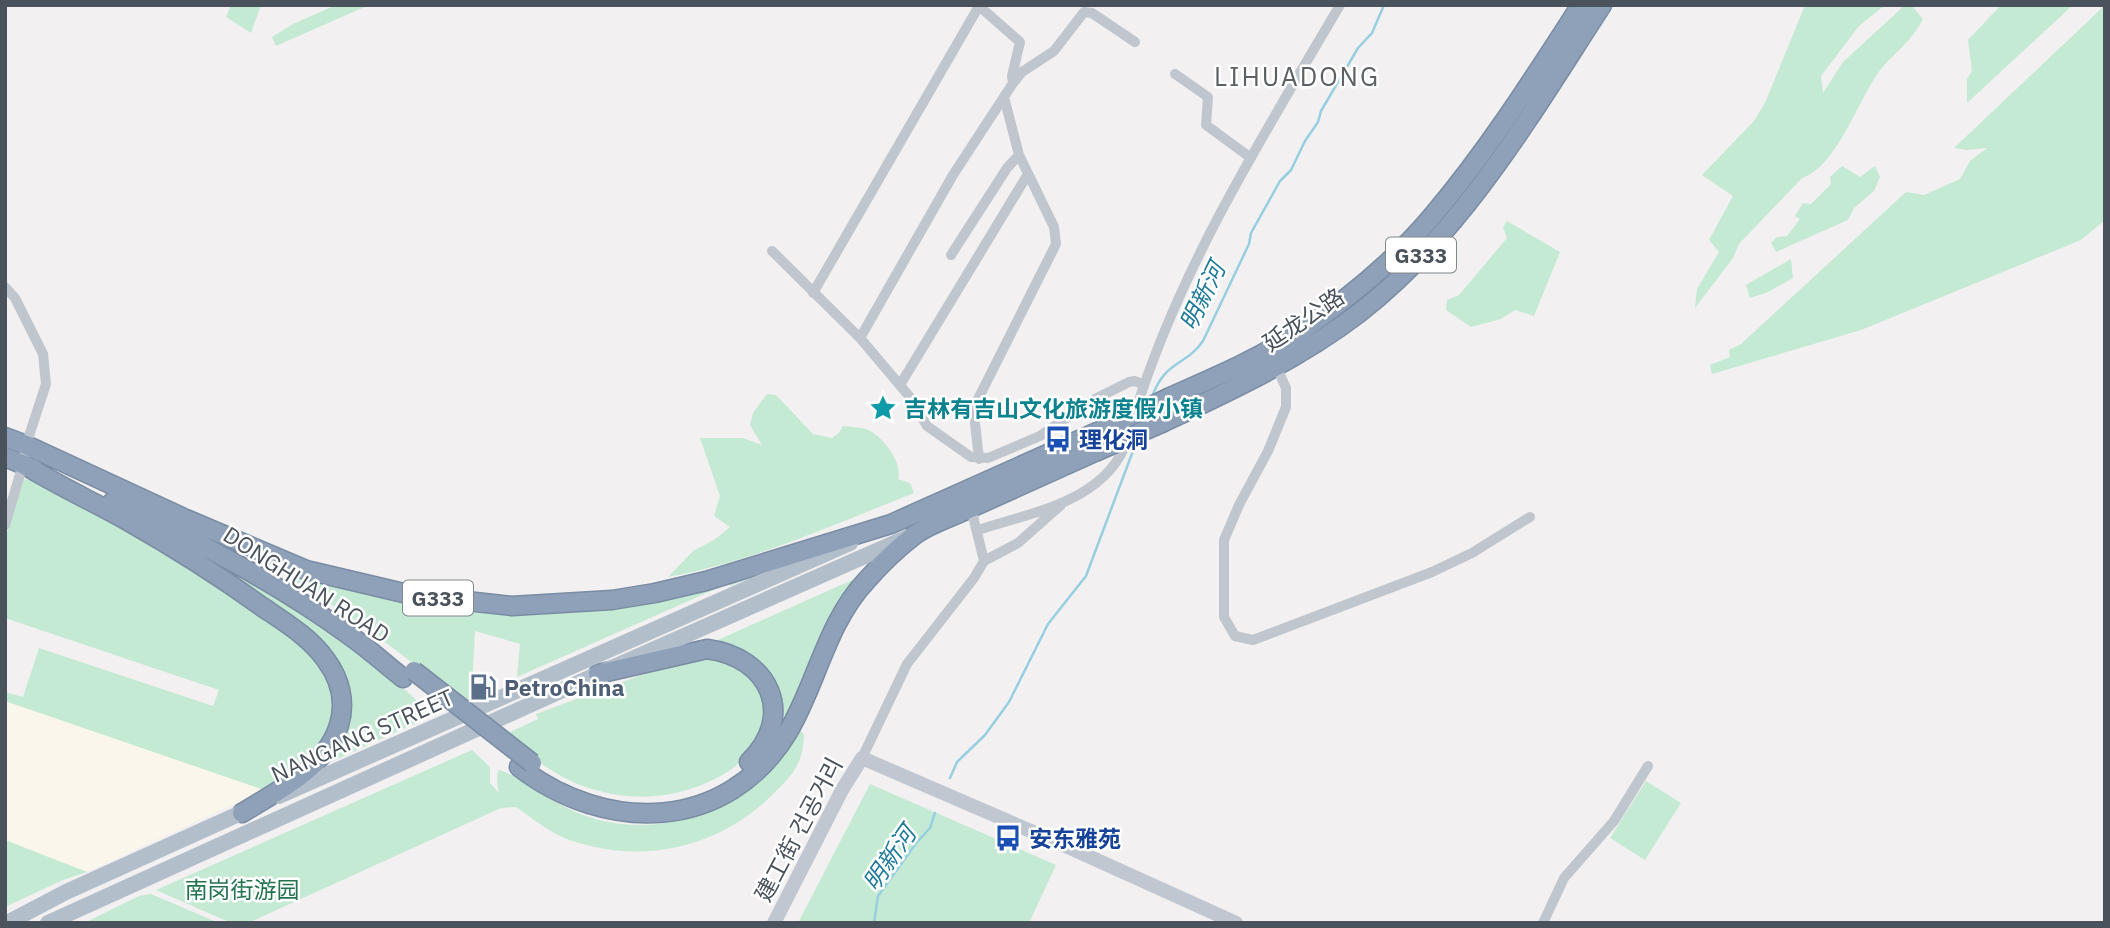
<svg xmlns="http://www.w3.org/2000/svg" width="2110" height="928" font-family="'IBM Plex Sans','Noto Sans SC','Noto Sans KR',sans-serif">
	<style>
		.commercial { fill: #faf6ec }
		.green { fill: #c4ead4 }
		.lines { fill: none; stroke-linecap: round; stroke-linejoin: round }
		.stream { stroke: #97cfe1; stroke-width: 2.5 }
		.highway-casing { stroke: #798ca4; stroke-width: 21 }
		.street { stroke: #c0c6cd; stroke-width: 10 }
		.secondary { stroke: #c0c7d1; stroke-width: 14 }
		.primary { stroke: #b3becb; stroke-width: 16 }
		.highway { stroke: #8ea1b8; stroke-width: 18 }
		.highway-bridge-casing { stroke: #798ca4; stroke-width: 21; stroke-linecap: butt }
		.highway-bridge { stroke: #8ea1b8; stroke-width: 18 }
		.labels { text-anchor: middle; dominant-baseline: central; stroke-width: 5; stroke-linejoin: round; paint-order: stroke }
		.shield { fill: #fff; stroke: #80868c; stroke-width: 2 }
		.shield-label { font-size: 21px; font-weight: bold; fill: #4a525b }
		.street-label { font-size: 23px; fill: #4a525b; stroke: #fff }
		.culture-label { font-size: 23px; font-weight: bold; fill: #0d838f; stroke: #fff; text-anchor: start }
		.transit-label { font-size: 23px; font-weight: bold; fill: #164399; stroke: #fff; text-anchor: start }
		.service-label { font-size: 23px; font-weight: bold; fill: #4e5e75; stroke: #fff; text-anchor: start }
		.park-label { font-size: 23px; fill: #23734e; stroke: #fff }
		.water-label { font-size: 24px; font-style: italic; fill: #1f7b99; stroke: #fff }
		.quarter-label { font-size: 26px; letter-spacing: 2px; fill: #5d6064; stroke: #fff }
	</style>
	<rect width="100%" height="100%" fill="#f2f0f0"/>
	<path class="commercial" d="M5,701L164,755L264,790L87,872L5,840Z"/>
	<path class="green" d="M231,5H261L251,33L226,17Z
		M336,5H369L276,46L272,37L293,24Z
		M1805,5H1885L1859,26L1821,76L1823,93L1843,62L1905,5H1911L1923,19C1911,42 1897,50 1881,69C1859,97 1837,167 1802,178L1739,244L1733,258L1695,308L1697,289L1719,252L1709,240L1733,196L1702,175L1754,121L1765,103Z
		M2001,5H2073L1967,103V79L1972,71L1968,40Z
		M2105,5V220L2081,240L1861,330L1712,374L1710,365L1730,357L1729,350L1741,344L1906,192L1924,195L1960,179L1970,161L1987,148L1967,150L1954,148Z
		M1842,166L1860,177L1875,166L1880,177L1874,191L1854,208L1848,220L1776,252L1771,243L1777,237L1787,236L1800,219L1795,216L1803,203L1811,204L1831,184L1830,177Z
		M1507,221L1560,252L1534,316L1515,310L1501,319L1471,327L1446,310L1447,300L1459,295L1507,238L1503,227Z
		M1791,259L1793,278L1768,292L1750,298L1746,285Z
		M767,394L776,395L813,434L832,438L839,433L843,426C850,427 859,427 866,429C882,435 903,462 898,479L910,483L914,493C833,525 754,561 668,577L693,551L714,540L730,527L714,516L720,496L700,438H743L762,445L750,425L753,413Z
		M23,479L33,480L145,536L319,655L334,692L331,725L317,750L301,767L264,790L5,701V692L23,697L39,648L213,706L219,690L5,618V539Z
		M180,542L292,606L394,680L433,715L318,768L341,739L326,647L304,625Z
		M268,560L512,611L773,566L769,571L730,586L729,583L517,677L520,644L475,631L471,703L467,705C403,655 340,606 269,566Z
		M861,576L782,731L777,730L773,688L711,643Z
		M711,655L739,664L765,693C765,704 767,720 763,731C758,746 742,762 729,771C682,800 631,804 580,785C552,774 527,753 504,735L538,719L536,714L660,668Z
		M798,729L804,734C803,766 792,775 770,797C723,843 655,862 591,846C579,843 567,840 556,834C542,826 529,816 516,807L501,808L248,923H231L156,890L472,750L490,767V783L499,793L497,782L498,770C515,774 525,784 540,793C552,801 565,807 578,813C646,841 725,818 774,765C783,755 790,741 798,729Z
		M1646,781L1681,803L1645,860L1610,838Z
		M870,784L1056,865L1029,923H798Z
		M5,840L87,872L63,880L5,907Z
		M151,894L219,923H84L139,896Z"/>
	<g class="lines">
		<path class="stream" d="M1152,397C1165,360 1186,366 1203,341L1249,244L1251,233L1280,181L1291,170L1305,141L1318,122L1321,111L1358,48L1372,33L1384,5
			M950,778L957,762L985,735L1009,702L1048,624L1086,576L1136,443
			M874,923L878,896L917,842L930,828L935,813"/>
		<g class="highway-casing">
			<path id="highway" d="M1170,397C1213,378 1258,359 1298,333C1348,299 1396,260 1434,214C1489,149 1535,76 1581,5
				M1164,422C1232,390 1299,359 1359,313C1463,232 1531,114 1602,5
				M5,437L26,445L186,519L306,570L412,595L512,606L612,600L655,593L706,581L891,524L1099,431
				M5,457L34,469
				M23,464C57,485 92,501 126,520C172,546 218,575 261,606C283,621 310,637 326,660C340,679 346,702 339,725C326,768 277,791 242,813
				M112,502C191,537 279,584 349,635C368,648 385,664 403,678
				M598,674L707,649C769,657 797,715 749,762
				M519,767C606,834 727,833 788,732C817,683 826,624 866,581C880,565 899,547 916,534C930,524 949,518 964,511C1008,491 1051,472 1095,452"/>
		</g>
		<path class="street" d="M1175,74L1208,97L1206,125L1251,158
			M772,251L860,338L909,396L927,426L971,457L988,458L1040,436L1093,400L1129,382L1135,381L1144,385
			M951,255L1007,168L1019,155
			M5,287L15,298L43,354L46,384L26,445L23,464L5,525
			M813,293L979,6L1020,42L1012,76L1013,83
			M860,338L953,175L1013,83L1022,72L1054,51L1084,12L1092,13L1135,42
			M1277,368L1286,388V407L1268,451L1239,505L1224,540V617L1235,636L1253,640L1432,572L1472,553L1530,517
			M900,385L1028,174
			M1135,413C1180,267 1263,136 1340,5
			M979,459L975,423L978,399L1056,244L1054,227L1019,155L1004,97
			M971,508L984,561
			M978,530C1033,512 1108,501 1128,438
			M862,758L907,664L974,578L984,561L1018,543L1061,505
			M1543,923L1564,878L1614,821L1648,766"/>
		<path class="secondary" d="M774,923L842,790L862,758L1068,847L1236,923"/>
		<path class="primary" d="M279,796L850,543
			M7,923L66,892L252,808
			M48,923L598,674L908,537"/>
		<use href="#highway" class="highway"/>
		<g class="highway-bridge-casing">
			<path id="highway-bridge" d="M1099,431L1170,397
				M1095,452L1164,422
				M414,671L532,763"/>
		</g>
		<use href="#highway-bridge" class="highway-bridge"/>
	</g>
	<defs>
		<g id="sight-bare" transform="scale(2.1)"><path d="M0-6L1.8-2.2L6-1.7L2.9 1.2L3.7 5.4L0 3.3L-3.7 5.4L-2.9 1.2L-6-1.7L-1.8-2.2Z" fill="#0f9aa8" stroke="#fff" stroke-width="2.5" paint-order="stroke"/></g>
		<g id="bus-bare" transform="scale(2.1)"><path d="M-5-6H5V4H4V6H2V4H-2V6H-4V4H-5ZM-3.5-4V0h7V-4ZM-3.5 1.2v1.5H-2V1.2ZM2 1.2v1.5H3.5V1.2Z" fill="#1a4fb4" stroke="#fff" stroke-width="2.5" paint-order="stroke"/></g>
		<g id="fuel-bare" transform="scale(2.1)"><path d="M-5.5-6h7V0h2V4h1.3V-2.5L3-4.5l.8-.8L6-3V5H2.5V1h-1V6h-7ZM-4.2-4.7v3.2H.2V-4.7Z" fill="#5c6f8a" stroke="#fff" stroke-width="2.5" paint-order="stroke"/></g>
	</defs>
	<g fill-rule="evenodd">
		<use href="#sight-bare" x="883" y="408"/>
		<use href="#bus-bare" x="1058" y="439"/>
		<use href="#fuel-bare" x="483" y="687"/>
		<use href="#bus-bare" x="1008" y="838"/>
	</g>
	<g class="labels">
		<g class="shield">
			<rect x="1386" y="237.5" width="70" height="35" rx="5"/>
			<rect x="403" y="580.5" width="70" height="35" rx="5"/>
		</g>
		<g class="shield-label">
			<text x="1421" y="255">G333</text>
			<text x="438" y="598">G333</text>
		</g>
		<g class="street-label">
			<text transform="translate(1303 319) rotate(-34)">延龙公路</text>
			<text transform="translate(307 584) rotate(33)">DONGHUAN ROAD</text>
			<text transform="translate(362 735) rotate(-24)">NANGANG STREET</text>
			<text transform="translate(798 829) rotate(-62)">建工街 건공거리</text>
		</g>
		<g class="culture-label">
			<text x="904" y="408">吉林有吉山文化旅游度假小镇</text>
		</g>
		<g class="transit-label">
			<text x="1079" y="439">理化洞</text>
			<text x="1029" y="838">安东雅苑</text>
		</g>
		<g class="service-label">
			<text x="504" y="687">PetroChina</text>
		</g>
		<g class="park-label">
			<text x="242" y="889">南岗街游园</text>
		</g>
		<g class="water-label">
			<text transform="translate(1202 296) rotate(-64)">明新河</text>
			<text transform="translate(889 858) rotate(-55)">明新河</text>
		</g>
		<g class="quarter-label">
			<text x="1297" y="76">LIHUADONG</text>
		</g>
	</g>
	<rect width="2110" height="928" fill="none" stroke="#4a525b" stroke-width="14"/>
</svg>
